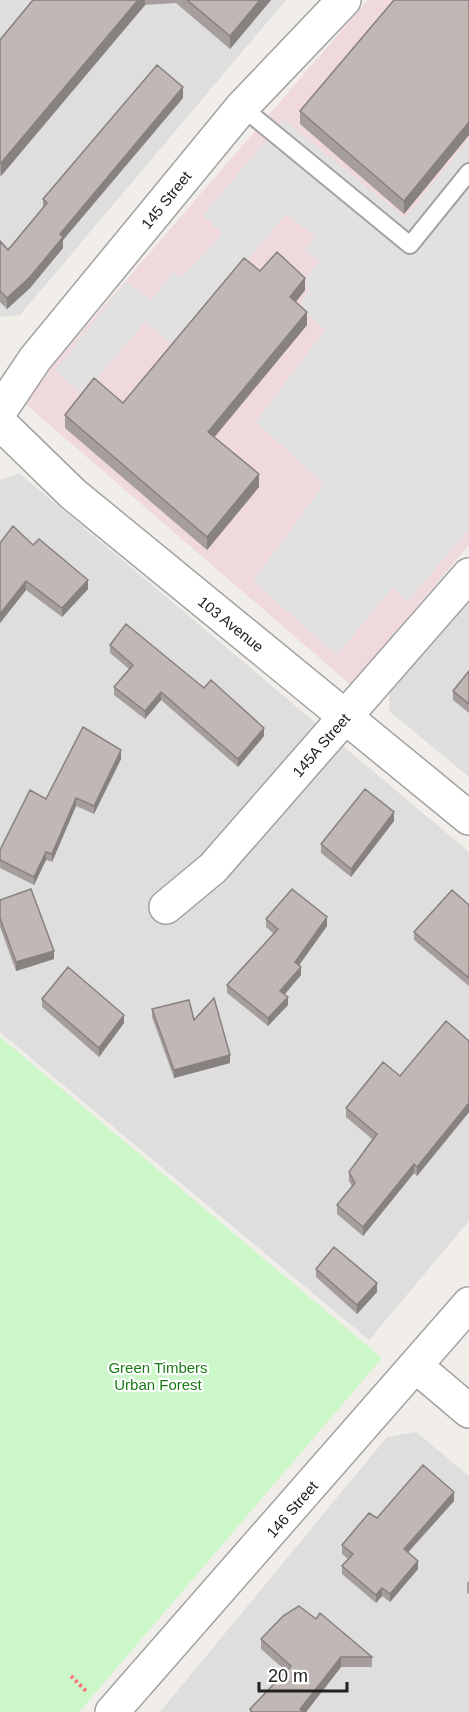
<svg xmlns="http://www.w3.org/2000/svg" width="469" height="1712" font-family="Arial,sans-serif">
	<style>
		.residential { fill: #dfdede }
		.commercial { fill: #f0d9dc }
		.park { fill: #ccf7c9 }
		.parking { fill: #e1e1e1 }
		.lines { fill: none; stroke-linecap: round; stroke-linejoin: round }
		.lane-casing { stroke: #a2a2a2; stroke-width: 20 }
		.street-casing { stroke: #a2a2a2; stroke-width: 36 }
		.path { stroke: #f2787e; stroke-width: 4; stroke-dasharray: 3 3; stroke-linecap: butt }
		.lane { stroke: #fff; stroke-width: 16 }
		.street { stroke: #fff; stroke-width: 33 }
		.wall { fill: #a69e9c }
		.shaded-wall { fill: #87817f }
		.building { fill: #c1b8b5; stroke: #87817f; stroke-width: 1.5 }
		.labels { text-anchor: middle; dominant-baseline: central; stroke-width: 4.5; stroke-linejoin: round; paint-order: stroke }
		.street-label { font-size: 15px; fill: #212121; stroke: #fff }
		.park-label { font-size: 15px; fill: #197b13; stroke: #fff }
	</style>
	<rect width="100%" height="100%" fill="#f1ede8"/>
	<path class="residential" d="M0,0H286L20,315L0,317Z
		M19,473L469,852V1221L369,1340L0,1032V480Z
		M469,590V777L389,711L390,683Z
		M416,1432L469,1476V1712H160L387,1437Z"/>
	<path class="commercial" d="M368,0H469V545L351,685L22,401Z"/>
	<path class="park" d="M0,1037L382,1358L79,1712H0Z"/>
	<path class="parking" d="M284,120L405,218L469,139V529L408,601L392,588L337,655L253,581L324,484L256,422L325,330L298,307L310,290L303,282L319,261L305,249L315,236L286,214L175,347L145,322L83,394L55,371L126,281L151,301L173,272L182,277L222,234L203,215Z"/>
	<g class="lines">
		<g class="lane-casing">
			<path id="lane" d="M242,107L410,245L469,172"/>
		</g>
		<g class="street-casing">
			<path id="street" d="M0,411L35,359L242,107L344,0
				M0,423L73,494L469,818
				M166,907L213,868L469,575
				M417,1367L469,1411
				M112,1712L469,1304"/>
		</g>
		<path class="path" d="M71,1676L88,1693"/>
		<use href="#lane" class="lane"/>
		<use href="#street" class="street"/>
	</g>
	<path class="wall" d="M33,0H271L230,49L176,3L145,5L1,176L0,175V40Z
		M469,0V135L404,214L300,124V111Z
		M183,98L63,240V248L30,288L7,309L0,302V241L8,250L43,208V199Z
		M260,271L305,290L296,302L307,325L214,437L259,487L207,550L65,428V415L123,403Z
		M0,543L33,545L88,589L62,617L26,590L0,623Z
		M110,645L264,736L238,767L161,700L145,719L114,695V687L129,669L110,653Z
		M469,671V713L453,700V691Z
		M121,759L94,814L76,806L52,862L46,860L34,885L0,868V850L46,799Z
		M394,821L351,877L321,853V844Z
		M0,900L54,959L16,971L0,927Z
		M469,905V986L414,940V932Z
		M266,919L327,926L299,965L301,975L284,994L288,1005L268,1026L227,993V985L274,934L266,927Z
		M42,999L124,1023L99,1057L42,1007Z
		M152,1009L194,1020L230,1063L174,1078L152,1017Z
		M469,1041V1112L417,1176L414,1173L363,1236L337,1214V1205L352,1186L349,1181V1172L372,1139L346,1117V1108L400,1076Z
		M316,1269L377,1292L357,1314L316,1277Z
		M454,1501L408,1552L418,1569L390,1602L382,1596L376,1603L342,1574V1566L348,1559L342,1554V1545L377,1518Z
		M469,1581V1594L467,1593V1583Z
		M316,1619L372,1657V1667H341L306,1712H250V1709L286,1671L261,1649V1639Z"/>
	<path class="shaded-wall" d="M138,0H145V5L1,176V163Z
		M260,0H271L230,49V36Z
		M183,87V98L63,240V248L30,288L7,309V298L60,234Z
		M469,122V135L404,214V201Z
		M305,278V290L290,309V297Z
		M307,312V325L208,445V432Z
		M259,474V487L207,550V537Z
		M88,580V589L62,617V608Z
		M26,581V590L0,623V614Z
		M161,692V700L145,719V711Z
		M264,728V736L238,767V759Z
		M121,750V759L94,814V806Z
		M76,798V806L52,862V854Z
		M394,812V821L351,877V869Z
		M46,852V860L34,885V877Z
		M327,917V926L295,971V962Z
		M54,951V959L16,971V962Z
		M301,967V975L280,1000V991Z
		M288,997V1005L268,1026V1018Z
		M124,1015V1023L99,1057V1048Z
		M230,1055V1063L174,1078V1070Z
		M469,1103V1112L417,1176V1167Z
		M414,1164V1173L363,1236V1227Z
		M377,1283V1292L357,1314V1305Z
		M454,1492V1501L404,1557V1549Z
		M418,1561V1569L390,1602V1594Z
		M382,1588V1596L376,1603V1595Z
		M341,1657V1667L306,1712H300V1709Z"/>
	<path class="building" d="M33,0H138L1,163L0,162V40Z
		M187,0H260L230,36Z
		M394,0H469V122L404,201L300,111Z
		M157,65L183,87L60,234L63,237L30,277L7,298L0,291V241L8,250L47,203L43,199Z
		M277,252L305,278L290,297L307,312L208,432L259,474L207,537L65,415L94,378L123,403L244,258L260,271Z
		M13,526L33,545L39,539L88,580L62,608L26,581L0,614V543Z
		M126,624L204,688L211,680L264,728L238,759L161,692L145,711L114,687L133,665L110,645Z
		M469,671V704L453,691Z
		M83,727L121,750L94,806L76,798L52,854L46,852L34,877L0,860V850L30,790L46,799Z
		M365,789L394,812L351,869L321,844Z
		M31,889L54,951L16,962L0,918V900Z
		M292,889L327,917L295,962L301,967L280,991L288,997L268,1018L227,985L278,929L266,919Z
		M452,890L469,905V978L414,932Z
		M68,967L124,1015L99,1048L42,999Z
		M214,998L230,1055L174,1070L152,1009L189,1000L194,1020Z
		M446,1021L469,1041V1103L417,1167L414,1164L363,1227L337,1205L355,1183L349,1172L377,1134L346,1108L383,1062L400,1076Z
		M334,1247L377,1283L357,1305L316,1269Z
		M423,1465L454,1492L404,1549L418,1561L390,1594L382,1588L376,1595L342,1566L353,1554L342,1545L369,1513L377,1518Z
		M299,1606L316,1619L320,1613L372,1657H341L300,1709L304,1712H252L250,1709L291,1666L261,1639L283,1616Z"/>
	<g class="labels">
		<g class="street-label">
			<text transform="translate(166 200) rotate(-51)">145 Street</text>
			<text transform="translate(231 624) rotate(39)">103 Avenue</text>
			<text transform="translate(321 745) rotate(-49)">145A Street</text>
			<text transform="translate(292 1509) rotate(-49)">146 Street</text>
		</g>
		<g class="park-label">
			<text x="158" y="1367">Green Timbers<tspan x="158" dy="17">Urban Forest</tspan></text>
		</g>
	</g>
	<path d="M259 1682v9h88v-9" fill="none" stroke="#212121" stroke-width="3"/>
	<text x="268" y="1682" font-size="18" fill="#212121" stroke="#ffffff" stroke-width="4.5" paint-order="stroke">20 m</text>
</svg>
